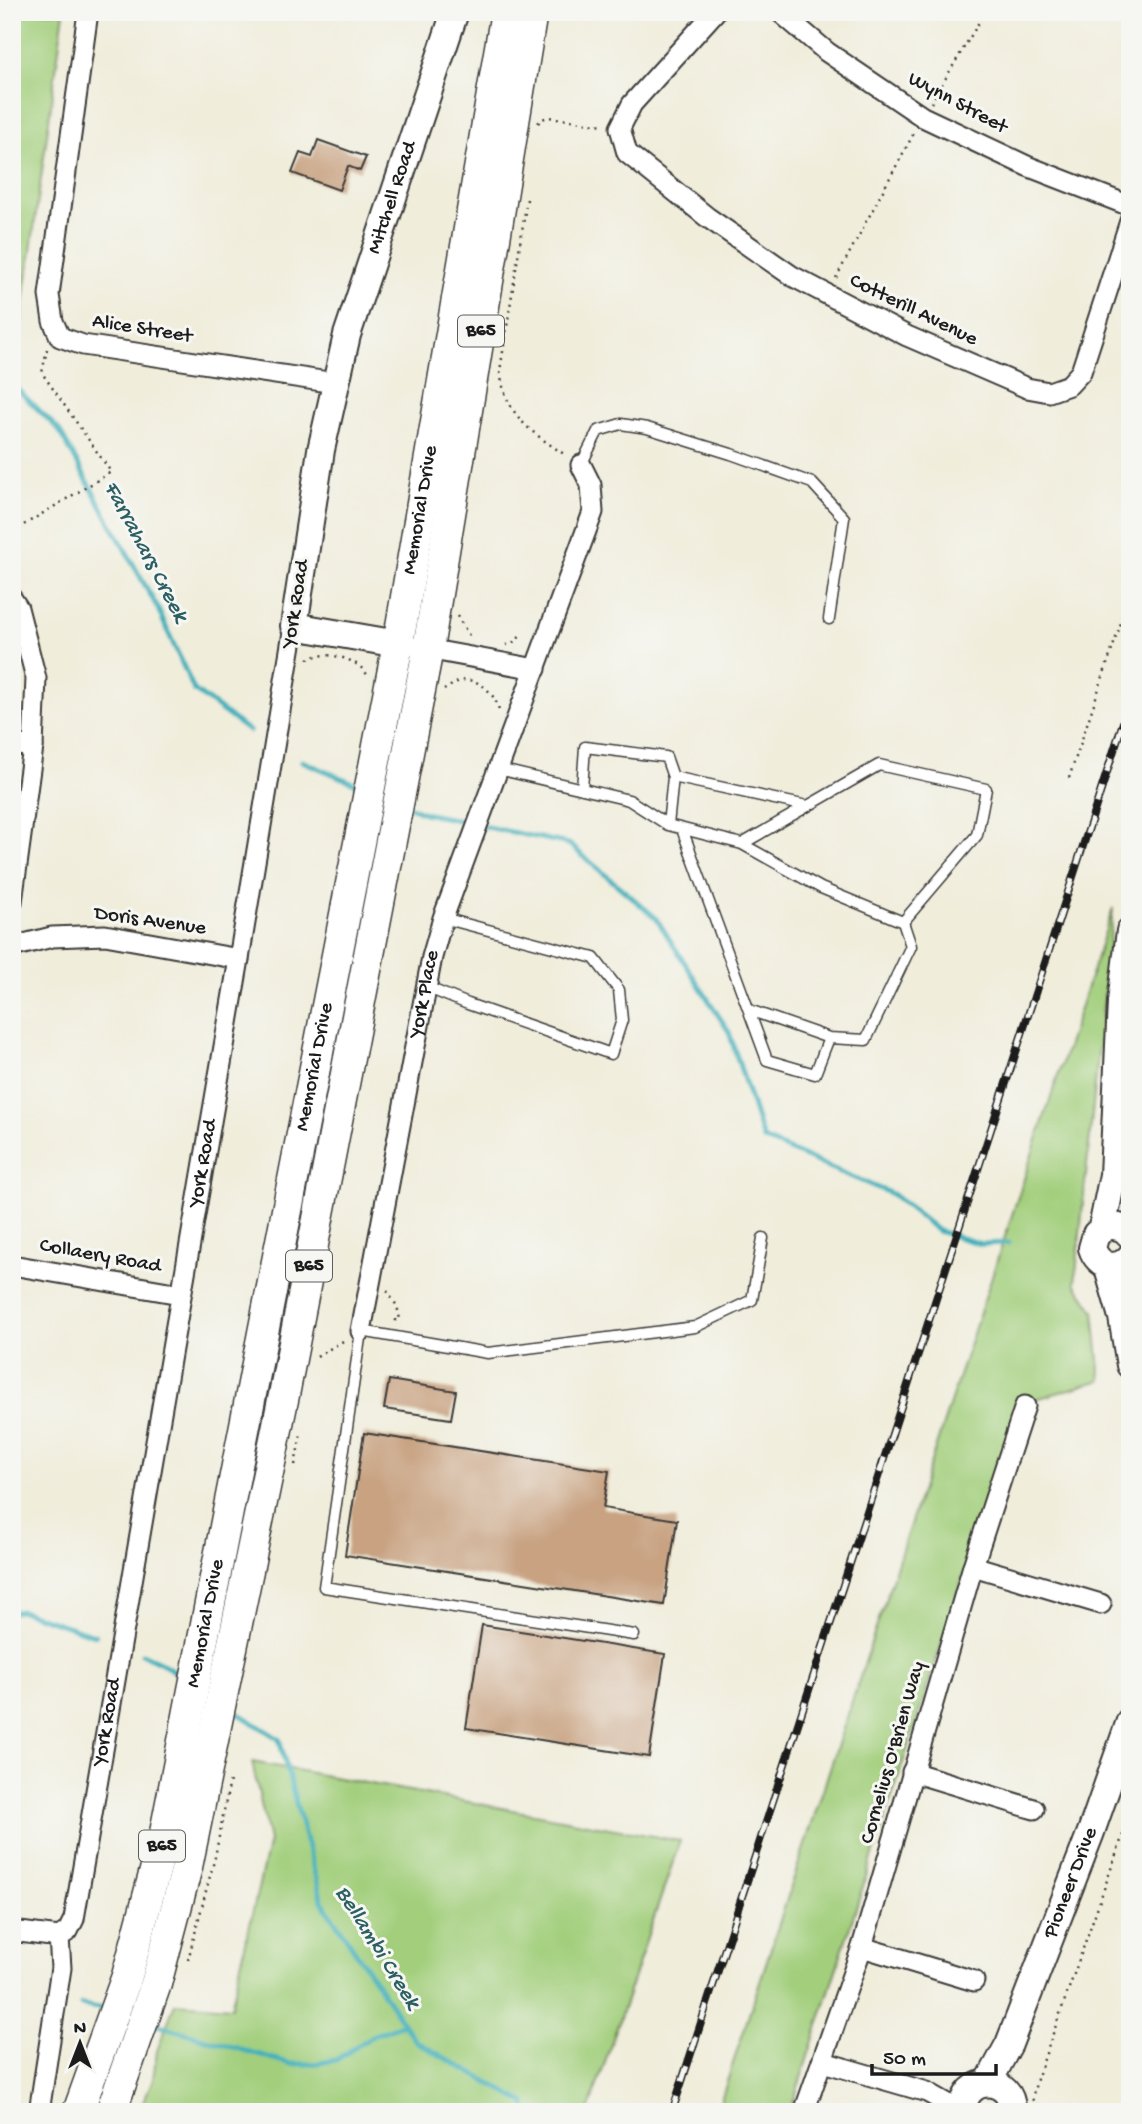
<svg xmlns="http://www.w3.org/2000/svg" width="1142" height="2124" font-family="'Gochi Hand',sans-serif">
	<style>
		.green { fill: #a3cf7d; stroke: #60764c; stroke-width: 2 }
		.lines { fill: none; stroke-linecap: round; stroke-linejoin: round }
		.stream { stroke: #40b0bb; stroke-width: 5 }
		.building { fill: #c8a281 }
		.service-casing { stroke: #3c3b39; stroke-width: 13 }
		.minor-casing { stroke: #3c3b39; stroke-width: 23 }
		.secondary-casing { stroke: #3c3b39; stroke-width: 30 }
		.primary-casing { stroke: #3c3b39; stroke-width: 33 }
		.path { stroke: #3c3b39; stroke-width: 2.5; stroke-dasharray: 2 5; stroke-linecap: butt }
		.service { stroke: #fff; stroke-width: 10 }
		.minor { stroke: #fff; stroke-width: 19 }
		.secondary { stroke: #fff; stroke-width: 26 }
		.primary { stroke: #fff; stroke-width: 30 }
		.rail-casing { stroke: #1c1c1c; stroke-width: 8 }
		.rail { stroke: #f6f6f2; stroke-width: 5; stroke-dasharray: 16; stroke-linecap: butt }
		.labels { text-anchor: middle; dominant-baseline: central; stroke-width: 6; stroke-linejoin: round; paint-order: stroke }
		.shield { fill: #f6f6f2; stroke: #5d5d5c; stroke-width: 2 }
		.shield-label { font-size: 19px; font-weight: bold; fill: #1c1c1c }
		.street-label { font-size: 21px; fill: #1c1c1c; stroke: #f6f6f2 }
		.water-label { font-size: 23px; font-style: italic; fill: #2c5f64; stroke: #f6f6f2 }
	</style>
	<rect width="100%" height="100%" fill="#f6f6f2"/>
	<filter id="ink" filterUnits="userSpaceOnUse"><feTurbulence type="fractalNoise" baseFrequency=".0143" numOctaves="2"/><feDisplacementMap in="SourceGraphic" scale="14" xChannelSelector="R" yChannelSelector="G"/><feConvolveMatrix kernelMatrix="1 2 1 2 8 2 1 2 1" color-interpolation-filters="sRGB"/></filter>
	<filter id="wash" filterUnits="userSpaceOnUse"><feTurbulence type="fractalNoise" baseFrequency=".00686" numOctaves="4" result="noise"/><feDisplacementMap in="SourceGraphic" scale="28" xChannelSelector="R" yChannelSelector="G"/><feGaussianBlur stdDeviation="1.57" result="paint"/><feColorMatrix in="noise" values="0 0 0 0 0 0 0 0 0 0 0 0 0 0 0 0 0 1.4 0 .05"/><feComposite in="paint" operator="in"/></filter>
	<g filter="url(#wash)">
		<rect width="100%" height="100%" fill="#f0eddb"/>
		<path class="green" d="M12,12H64L19,337L12,336Z
			M1113,908L1075,1283L1094,1311L1101,1380L1019,1404L790,2112H717Z
			M252,1762L680,1841L588,2112H139L153,2079L157,2051L175,2003L231,2007L269,1841Z"/>
		<g class="lines">
			<path class="stream" d="M12,384L59,430L157,607L194,690L249,731
				M302,761L361,786
				M408,806L424,813L473,823
				M482,826L569,844L656,918L729,1032L763,1139L892,1194L938,1231L981,1244L1008,1243
				M12,1612L22,1611L95,1635
				M142,1654L160,1662L184,1678
				M230,1708L279,1739L322,1901L415,2041L525,2103L526,2112
				M81,2005L105,2009
				M152,2023L291,2064H314L336,2060L374,2035L404,2024"/>
		</g>
		<g id="blocks">
			<path class="building" d="M318,140L366,157L360,171L348,166L339,190L292,173L300,153L312,157Z
				M389,1380L456,1391L451,1419L384,1409Z
				M364,1433L609,1471L603,1508L677,1520L664,1605L345,1555Z
				M482,1625L665,1654L649,1757L466,1728Z"/>
		</g>
	</g>
	<g filter="url(#ink)">
		<use href="#blocks" fill-opacity="0" stroke="#3c3b39" stroke-width="2"/>
		<g class="lines">
			<g class="service-casing">
				<path id="service" d="M581,465L598,431L621,424L647,428L731,454L812,483L844,518L829,619
					M498,769L629,800L668,825L742,844L821,888L903,922
					M582,789L585,747L666,757L673,777
					M668,825L673,777L807,806
					M682,829L767,1060L815,1074L829,1038L866,1040L911,946L903,922L977,835L986,789L879,765L742,844
					M426,987L468,1004L611,1054L622,1020L619,990L594,958L443,918
					M749,1010L829,1038
					M634,1635L324,1587L361,1331L488,1353L695,1327L752,1300L763,1238"/>
			</g>
			<g class="minor-casing">
				<g id="minor">
					<path d="M88,12L49,295L53,321L60,337L83,345L335,383"/>
					<path d="M715,12L632,104L620,128L627,153L707,217L792,276L907,336L1027,388L1049,392L1069,385L1081,372L1130,221"/>
					<path d="M780,12L827,52L923,117L1027,166L1130,206"/>
					<path d="M12,599L18,608L36,678L33,747L12,902"/>
					<path d="M416,647L536,669"/>
					<path d="M12,744L33,747"/>
					<path d="M12,947L52,937L105,935L239,959"/>
					<path d="M12,1265L180,1294"/>
					<path id="s1" d="M361,1331L432,957L443,918L593,512L591,485L581,465"/>
					<path d="M973,1566L1101,1604"/>
					<path d="M912,1772L1034,1809"/>
					<path d="M12,1931L59,1937"/>
					<path id="s2" d="M59,1937L68,1931L74,1919L239,959L294,626"/>
					<path d="M862,1947L974,1981"/>
					<path d="M823,2062L927,2092L962,2112"/>
					<path d="M39,2112L61,1968L59,1937"/>
					<path d="M804,2112L862,1947L973,1566L1025,1406"/>
				</g>
			</g>
			<g class="secondary-casing">
				<g id="secondary">
					<path id="s3" d="M398,644L294,626L321,450L347,335L455,12"/>
					<path d="M1102,1228L1113,1175L1121,1002L1130,931"/>
					<path d="M1130,1235L1123,1228L1109,1225L1096,1234L1092,1248C1098,1267 1117,1272 1130,1257"/>
					<path d="M1107,1265L1122,1317L1130,1365"/>
					<path id="s4" d="M988,2083L1009,2044L1091,1832L1130,1721"/>
					<path d="M963,2112C963,2073 1014,2075 1012,2112"/>
				</g>
			</g>
			<g class="primary-casing">
				<g id="primary">
					<path id="s5" d="M78,2112L127,1976L165,1833L398,644L506,12"/>
					<path d="M111,2112L156,1984L187,1867L284,1395L428,649L532,12"/>
				</g>
			</g>
			<path class="path" d="M931,103L985,12
				M538,123L542,119L548,117L603,125
				M527,199L500,371C506,417 531,432 567,456
				M836,278L914,133
				M12,532L111,472L42,373L47,349
				M457,616L470,637
				M506,645L514,642L523,634
				M308,659C325,650 358,658 367,675
				M444,690C449,687 457,681 464,680C482,679 496,696 499,711
				M1069,778L1130,596
				M387,1291L397,1306L400,1319L390,1322
				M317,1356L345,1340
				M295,1465L301,1434
				M188,1960L215,1857L230,1780
				M1037,2112L1039,2107L1032,2099L1037,2079L1130,1815"/>
			<use href="#service" class="service"/>
			<use href="#minor" class="minor"/>
			<use href="#secondary" class="secondary"/>
			<use href="#primary" class="primary"/>
			<g class="rail-casing">
				<path id="rail" d="M672,2112L1130,701"/>
			</g>
			<use href="#rail" class="rail"/>
		</g>
	</g>
	<g class="labels">
		<g class="shield">
			<rect x="458" y="315.5" width="46" height="31" rx="5"/>
			<rect x="286" y="1250.5" width="46" height="31" rx="5"/>
			<rect x="139" y="1830.5" width="46" height="31" rx="5"/>
		</g>
		<g class="shield-label">
			<text x="481" y="331">B65</text>
			<text x="309" y="1266">B65</text>
			<text x="162" y="1846">B65</text>
		</g>
		<g class="street-label">
			<text transform="translate(957 104) rotate(28)">Wynn Street</text>
			<text stroke="none"><textPath href="#s3" startOffset="546">Mitchell Road</textPath></text>
			<text transform="translate(913 311) rotate(26)">Cotterill Avenue</text>
			<text transform="translate(142 330) rotate(9)">Alice Street</text>
			<text stroke="none"><textPath href="#s5" startOffset="1640">Memorial Drive</textPath></text>
			<text transform="translate(297 604) rotate(-81)">York Road</text>
			<text transform="translate(150 922) rotate(8)">Doris Avenue</text>
			<text stroke="none"><textPath href="#s1" startOffset="343">York Place</textPath></text>
			<text stroke="none"><textPath href="#s5" startOffset="1073">Memorial Drive</textPath></text>
			<text stroke="none"><textPath href="#s2" startOffset="791">York Road</textPath></text>
			<text transform="translate(100 1257) rotate(10)">Collaery Road</text>
			<text stroke="none"><textPath href="#s5" startOffset="506">Memorial Drive</textPath></text>
			<text stroke="none"><textPath href="#s2" startOffset="224">York Road</textPath></text>
			<text transform="translate(894 1753) rotate(-74)">Cornelius O'Brien Way</text>
			<text stroke="none"><textPath href="#s4" startOffset="217">Pioneer Drive</textPath></text>
		</g>
		<g class="water-label">
			<text transform="translate(145 552) rotate(62)">Farrahars Creek</text>
			<text transform="translate(377 1948) rotate(58)">Bellambi Creek</text>
		</g>
	</g>
	<rect width="1142" height="2124" fill="none" stroke="#f6f6f2" stroke-width="42"/>
	<g transform="translate(80 2043)" stroke="#f6f6f2" stroke-width="5" paint-order="stroke">
	<path d="M0-5L12 26L0 18L-12 26Z" fill="#1c1c1c"/>
	<text y="-10" font-size="19" font-weight="bold" text-anchor="middle" fill="#1c1c1c">N</text>
	</g>
	<path d="M872 2064v10h124v-10" fill="none" stroke="#1c1c1c" stroke-width="3.5"/>
	<text x="883" y="2064" font-size="21" fill="#1c1c1c" stroke="#f6f6f2" stroke-width="5" paint-order="stroke">50 m</text>
</svg>
